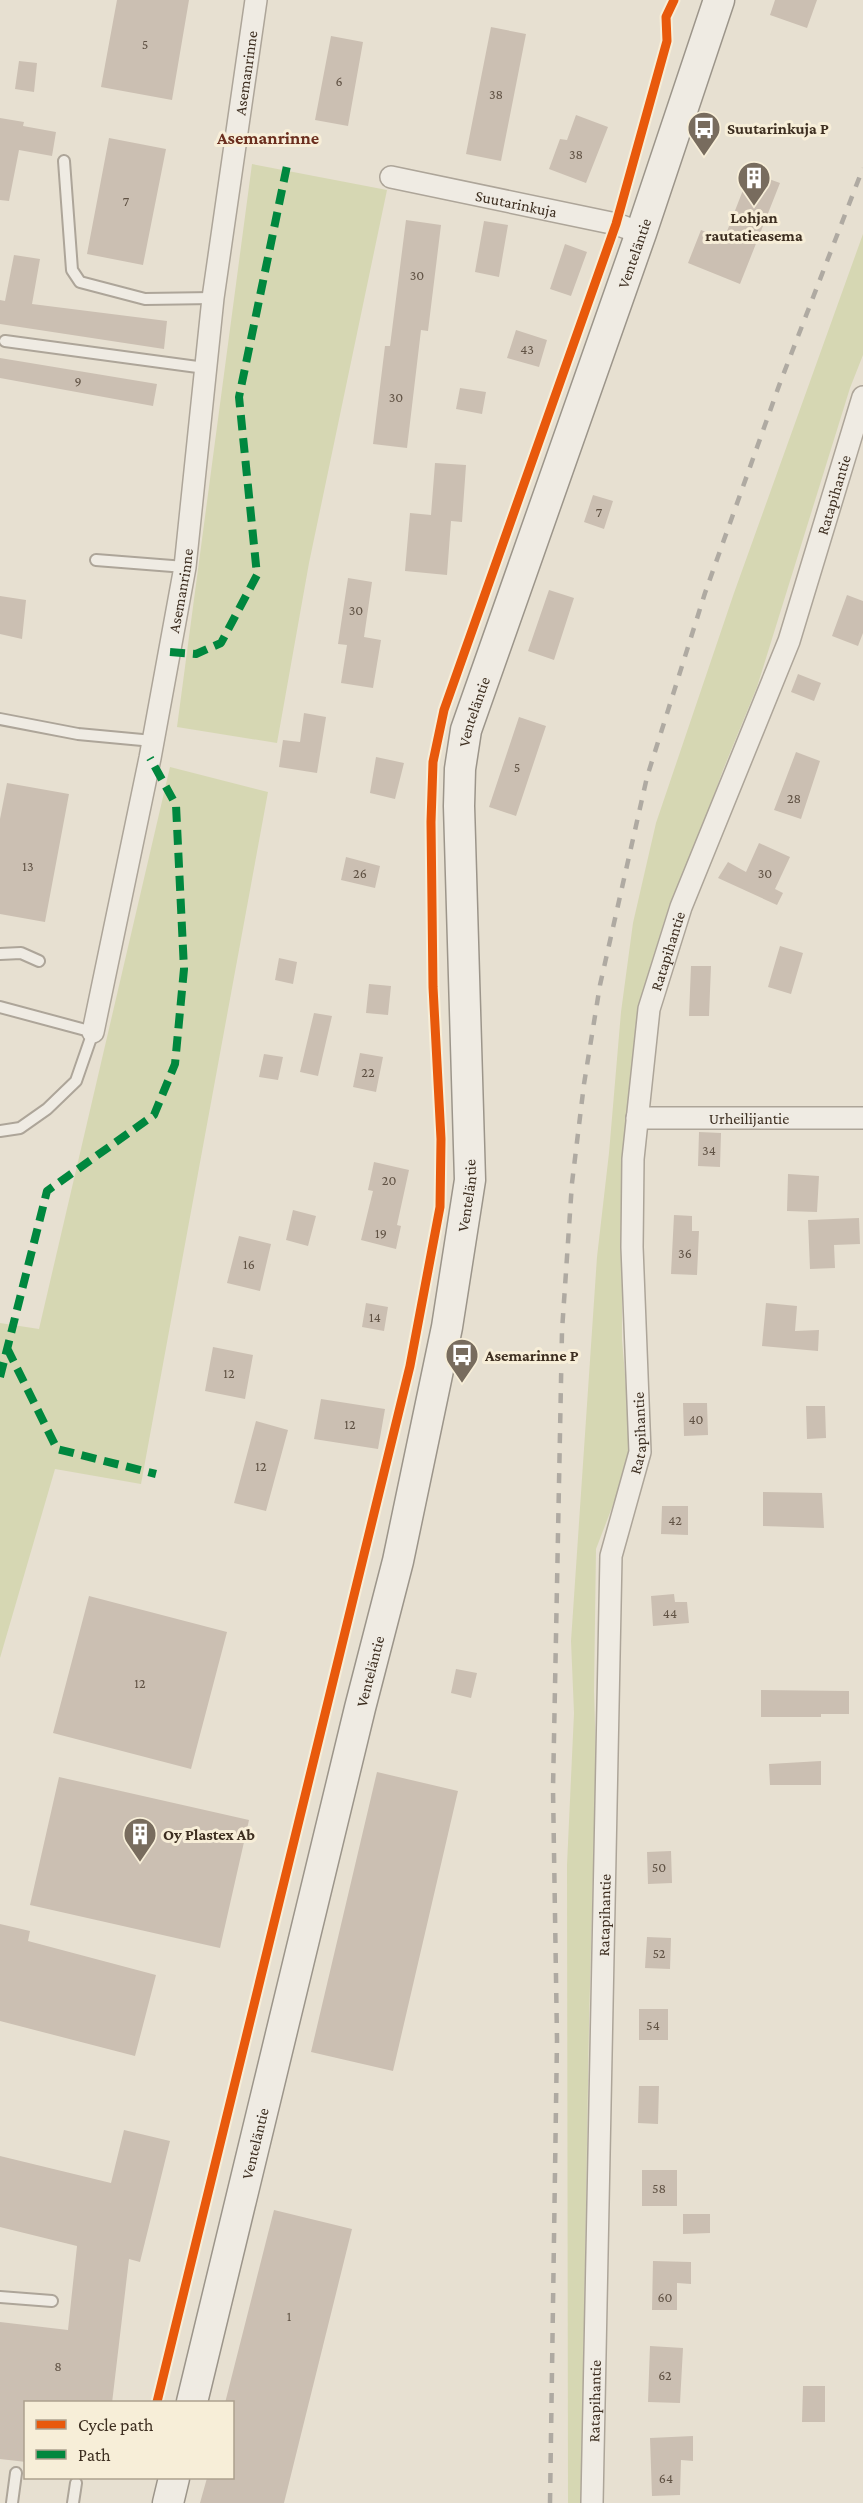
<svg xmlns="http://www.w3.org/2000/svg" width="863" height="2503" font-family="'Crimson Pro',serif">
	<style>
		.green { fill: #d6d7b3 }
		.building { fill: #cbbfb2 }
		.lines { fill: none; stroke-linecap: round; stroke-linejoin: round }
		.lane-casing { stroke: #ada599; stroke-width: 14 }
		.street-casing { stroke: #ada599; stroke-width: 24 }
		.secondary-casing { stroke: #9c958a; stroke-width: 33 }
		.lane { stroke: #efebe3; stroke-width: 10 }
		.street { stroke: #efebe3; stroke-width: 21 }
		.secondary { stroke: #efebe3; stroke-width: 30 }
		.rail { stroke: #afaaa2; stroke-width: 4.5; stroke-dasharray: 10 10; stroke-linecap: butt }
		.quiet { stroke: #00873e; stroke-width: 8; stroke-dasharray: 15 8; stroke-linecap: butt }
		.cycleway-casing { stroke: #f7eed8; stroke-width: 13 }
		.cycleway { stroke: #e8590c; stroke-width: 9 }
		.labels { text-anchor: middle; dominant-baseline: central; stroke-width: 6; stroke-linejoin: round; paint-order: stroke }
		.number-label { font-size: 14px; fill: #605244 }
		.street-label { font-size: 16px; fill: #3d2e20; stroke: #f7eed8 }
		.poi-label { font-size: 16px; font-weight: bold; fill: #3d2e20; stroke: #f7eed8; text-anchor: start }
		.neighbourhood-label { font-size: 18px; font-weight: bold; fill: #6b2e1e; stroke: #f7eed8 }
	</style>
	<rect width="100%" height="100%" fill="#e7e0d1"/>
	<path class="green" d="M252,164L387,190L309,563L277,743L177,727Z
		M863,234V355L850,388L757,687L723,770L703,826L669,906L644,987L636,1022L622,1193V1340L630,1433L626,1471L596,1549L594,1691L596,1760L589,2023L581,2503H568L567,1865L574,1713L571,1641L597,1257L609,1153L621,1012L633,923L656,823L734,593Z
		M170,767L268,792L141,1484L55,1469L0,1658V1323L39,1329Z"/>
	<path class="building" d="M117,0H189L172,100L101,87Z
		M775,0H817L807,28L770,15Z
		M491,27L526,34L501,161L466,154Z
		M331,36L363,42L348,126L315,120Z
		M19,61L37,63L34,92L15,89Z
		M576,115L608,127L586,183L549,169L560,139L567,140Z
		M0,118L24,122L23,126L56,132L52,156L19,150L9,201L0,200Z
		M109,138L166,149L143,265L87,254Z
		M750,172L780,183L740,284L688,263L701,230L724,239Z
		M406,220L441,225L428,331L421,330L407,448L373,444L385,346H390Z
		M484,221L508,225L499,277L475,272Z
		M565,244L587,252L571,296L550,289Z
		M14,255L40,259L32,304L167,321L164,349L0,324V300L5,301Z
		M516,330L547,340L539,367L507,358Z
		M0,358L157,384L153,406L0,378Z
		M460,388L486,392L482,414L456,409Z
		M435,463L466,465L462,522L451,521L447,575L405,571L410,513L431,515Z
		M593,495L613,501L604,529L584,522Z
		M348,578L372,582L364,637L381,640L373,688L341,683L347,645L338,644Z
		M549,590L574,598L554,660L528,651Z
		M847,595L863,601V633L858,646L832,636Z
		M0,596L26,600L22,639L0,634Z
		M798,674L821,683L814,701L791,692Z
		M304,713L326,717L317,773L279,767L283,740L300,742Z
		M519,717L546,726L516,816L489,807Z
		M796,752L820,761L801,819L774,810Z
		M376,757L404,763L395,799L370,793Z
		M7,783L69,794L45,922L0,914V819Z
		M759,843L790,857L775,889L783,893L777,905L718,878L728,862L746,872Z
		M346,857L380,866L375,888L341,880Z
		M780,946L803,953L791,994L768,987Z
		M279,958L297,962L293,984L275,980Z
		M691,966H711L709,1016H689Z
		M369,984L391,986L388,1015L366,1013Z
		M314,1013L332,1016L318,1076L300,1072Z
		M360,1053L383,1057L376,1092L353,1087Z
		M264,1054L283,1057L278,1080L259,1077Z
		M699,1132L721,1133L720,1167L698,1166Z
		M374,1162L409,1170L397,1225L401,1226L396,1249L361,1240L373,1191L368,1190Z
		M788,1174L819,1176L817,1212L787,1211Z
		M293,1210L316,1216L308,1246L286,1240Z
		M674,1215L692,1216V1231H699L697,1275L671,1274Z
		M859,1218L860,1244L834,1245L835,1268L810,1269L808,1220Z
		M239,1236L271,1244L260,1291L227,1283Z
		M366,1303L388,1307L384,1331L362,1327Z
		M766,1303L797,1306L795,1331L819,1330L818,1351L762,1346Z
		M213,1347L253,1355L245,1399L205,1391Z
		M321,1399L385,1409L378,1449L314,1439Z
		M683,1403H707L708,1435L684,1436Z
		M806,1406H825L826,1438L807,1439Z
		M256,1421L288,1430L266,1511L234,1503Z
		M763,1492L822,1493L824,1528L763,1526Z
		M662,1506H688V1535L661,1534Z
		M674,1594L675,1602H687L689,1623L653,1626L651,1596Z
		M89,1596L227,1632L191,1769L53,1733Z
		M456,1669L477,1673L471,1698L451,1693Z
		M761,1690L849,1691V1714H821V1717H761Z
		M821,1761V1785H770L769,1764Z
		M377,1772L458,1791L393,2071L311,2052Z
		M59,1777L249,1820L220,1948L30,1905Z
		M671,1851L672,1883L648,1884L647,1852Z
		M0,1924L30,1931L28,1941L156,1975L135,2056L0,2021Z
		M647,1937L671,1938L670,1969L645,1968Z
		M639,2009H668V2040H639Z
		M639,2086H659L658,2124L638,2123Z
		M124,2130L170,2141L140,2262L129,2259L112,2403H26V2462L0,2459V2322L68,2330L77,2246L0,2227V2156L111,2183Z
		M642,2170H677V2206H642Z
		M274,2210L352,2229L284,2503H200L207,2478H232V2403H225Z
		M683,2214H710V2233L683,2234Z
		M653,2261L691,2262V2284L677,2283V2310H652Z
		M650,2346L683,2348L680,2403L648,2402Z
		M803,2386H825V2422H802Z
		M693,2436V2461L681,2460L680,2495L652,2496L650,2438Z"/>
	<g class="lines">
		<g class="lane-casing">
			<path id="lane" d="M64,161L72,270L80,282L145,299L213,298
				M5,341L205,368
				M96,560L185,567
				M0,719L78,734L153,741
				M0,954L21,953L39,961
				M0,1007L93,1032L76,1081L47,1109L20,1128L0,1131
				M0,2297L52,2301
				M12,2503L16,2473
				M73,2503L76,2483"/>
		</g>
		<g class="street-casing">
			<g id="street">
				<path id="s1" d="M391,177L616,224L641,233"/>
				<path id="s2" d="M93,1032L150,758L185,567L213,298L256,0"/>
				<path id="s3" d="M637,1118H863"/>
				<path id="s4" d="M592,2503L611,1556L640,1452L632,1247L633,1159L649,1009L681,907L789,641L863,397"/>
			</g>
		</g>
		<g class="secondary-casing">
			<g id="secondary">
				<path id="s5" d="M192,2402L360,1708L398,1561L447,1327L470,1180L459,806L460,769L466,730L641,233L719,0"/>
				<path d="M168,2503L174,2478"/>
			</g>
		</g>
		<use href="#lane" class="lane"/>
		<use href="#street" class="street"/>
		<use href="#secondary" class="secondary"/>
		<path class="rail" d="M550,2503L557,2040L553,1789L562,1331L572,1183L584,1084L600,985L647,777L705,593L780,383L863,168"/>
		<path class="quiet" d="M170,652L196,654L221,643L257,575L239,397L288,161
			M7,1348L57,1449L156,1474
			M0,1377L47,1191L154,1115L175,1064L184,969L176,805L150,758"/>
		<g class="cycleway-casing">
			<path id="cycleway" d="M157,2402L410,1366L440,1207L441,1139L433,987L431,822L433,762L444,710L616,224L667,41L666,17L674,0"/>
		</g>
		<use href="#cycleway" class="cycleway"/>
	</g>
	<defs>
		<g id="bus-pin" transform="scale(1.725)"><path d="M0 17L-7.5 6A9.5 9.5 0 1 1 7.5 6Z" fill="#786c5e" stroke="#f7eed8"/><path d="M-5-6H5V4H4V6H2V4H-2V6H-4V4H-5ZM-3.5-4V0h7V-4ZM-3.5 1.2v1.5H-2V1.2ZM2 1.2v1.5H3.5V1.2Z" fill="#fff"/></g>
		<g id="building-pin" transform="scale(1.725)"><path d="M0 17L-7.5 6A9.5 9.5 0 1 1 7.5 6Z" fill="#786c5e" stroke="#f7eed8"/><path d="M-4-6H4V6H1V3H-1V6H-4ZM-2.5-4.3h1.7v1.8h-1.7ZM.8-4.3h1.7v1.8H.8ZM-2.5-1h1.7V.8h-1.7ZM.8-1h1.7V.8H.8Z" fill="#fff"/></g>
	</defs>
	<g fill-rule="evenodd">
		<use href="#bus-pin" x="704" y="128"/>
		<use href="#building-pin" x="754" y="178"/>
		<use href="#bus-pin" x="462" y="1355"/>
		<use href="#building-pin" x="140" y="1834"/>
	</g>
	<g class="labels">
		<g class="number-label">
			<text x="145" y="44">5</text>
			<text x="339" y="81">6</text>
			<text x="496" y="94">38</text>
			<text x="576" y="154">38</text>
			<text x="126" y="201">7</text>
			<text x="417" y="275">30</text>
			<text x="527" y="349">43</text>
			<text x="78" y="381">9</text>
			<text x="396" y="397">30</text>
			<text x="599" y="512">7</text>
			<text x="356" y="610">30</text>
			<text x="517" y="767">5</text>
			<text x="794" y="798">28</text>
			<text x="28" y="866">13</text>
			<text x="360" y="873">26</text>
			<text x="765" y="873">30</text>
			<text x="368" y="1072">22</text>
			<text x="709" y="1150">34</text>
			<text x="389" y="1180">20</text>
			<text x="381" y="1233">19</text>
			<text x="685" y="1253">36</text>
			<text x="249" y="1264">16</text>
			<text x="375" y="1317">14</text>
			<text x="229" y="1373">12</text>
			<text x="696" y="1419">40</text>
			<text x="350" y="1424">12</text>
			<text x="261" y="1466">12</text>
			<text x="675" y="1520">42</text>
			<text x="670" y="1613">44</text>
			<text x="140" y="1683">12</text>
			<text x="659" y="1867">50</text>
			<text x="659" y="1953">52</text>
			<text x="653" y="2025">54</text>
			<text x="659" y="2188">58</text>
			<text x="665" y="2297">60</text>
			<text x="289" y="2316">1</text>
			<text x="58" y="2366">8</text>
			<text x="665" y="2375">62</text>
			<text x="666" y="2478">64</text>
		</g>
		<g class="street-label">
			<text stroke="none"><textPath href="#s2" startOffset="972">Asemanrinne</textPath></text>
			<text stroke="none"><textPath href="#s1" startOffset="128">Suutarinkuja</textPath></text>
			<text stroke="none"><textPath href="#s5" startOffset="2210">Venteläntie</textPath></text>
			<text stroke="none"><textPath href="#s4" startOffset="2046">Ratapihantie</textPath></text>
			<text stroke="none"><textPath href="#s2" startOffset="450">Asemanrinne</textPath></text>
			<text stroke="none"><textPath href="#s5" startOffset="1724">Venteläntie</textPath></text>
			<text stroke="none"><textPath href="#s4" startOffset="1560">Ratapihantie</textPath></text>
			<text stroke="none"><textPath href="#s3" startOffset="112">Urheilijantie</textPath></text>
			<text stroke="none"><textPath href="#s5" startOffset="1238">Venteläntie</textPath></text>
			<text stroke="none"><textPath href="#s4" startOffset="1074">Ratapihantie</textPath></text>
			<text stroke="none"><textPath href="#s5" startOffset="752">Venteläntie</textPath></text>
			<text stroke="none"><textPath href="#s4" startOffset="588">Ratapihantie</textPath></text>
			<text stroke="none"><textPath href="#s5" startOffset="266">Venteläntie</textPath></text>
			<text stroke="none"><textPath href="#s4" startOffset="102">Ratapihantie</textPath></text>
		</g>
		<g class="poi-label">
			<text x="727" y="128">Suutarinkuja P</text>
			<text x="754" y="217" text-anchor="middle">Lohjan<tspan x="754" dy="18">rautatieasema</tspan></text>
			<text x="485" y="1355">Asemarinne P</text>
			<text x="163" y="1834">Oy Plastex Ab</text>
		</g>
		<g class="neighbourhood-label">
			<text x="268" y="138">Asemanrinne</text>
		</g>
	</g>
	<rect x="24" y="2401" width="210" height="78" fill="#f7eed8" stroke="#ada18e" stroke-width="1.5"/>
	<rect x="36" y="2420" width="30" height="9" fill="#e8590c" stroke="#ada18e" stroke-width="1.5"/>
	<text x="78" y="2431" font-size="18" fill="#3d2e20">Cycle path</text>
	<rect x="36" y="2450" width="30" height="9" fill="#00873e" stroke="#ada18e" stroke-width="1.5"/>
	<text x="78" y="2461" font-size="18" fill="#3d2e20">Path</text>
</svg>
